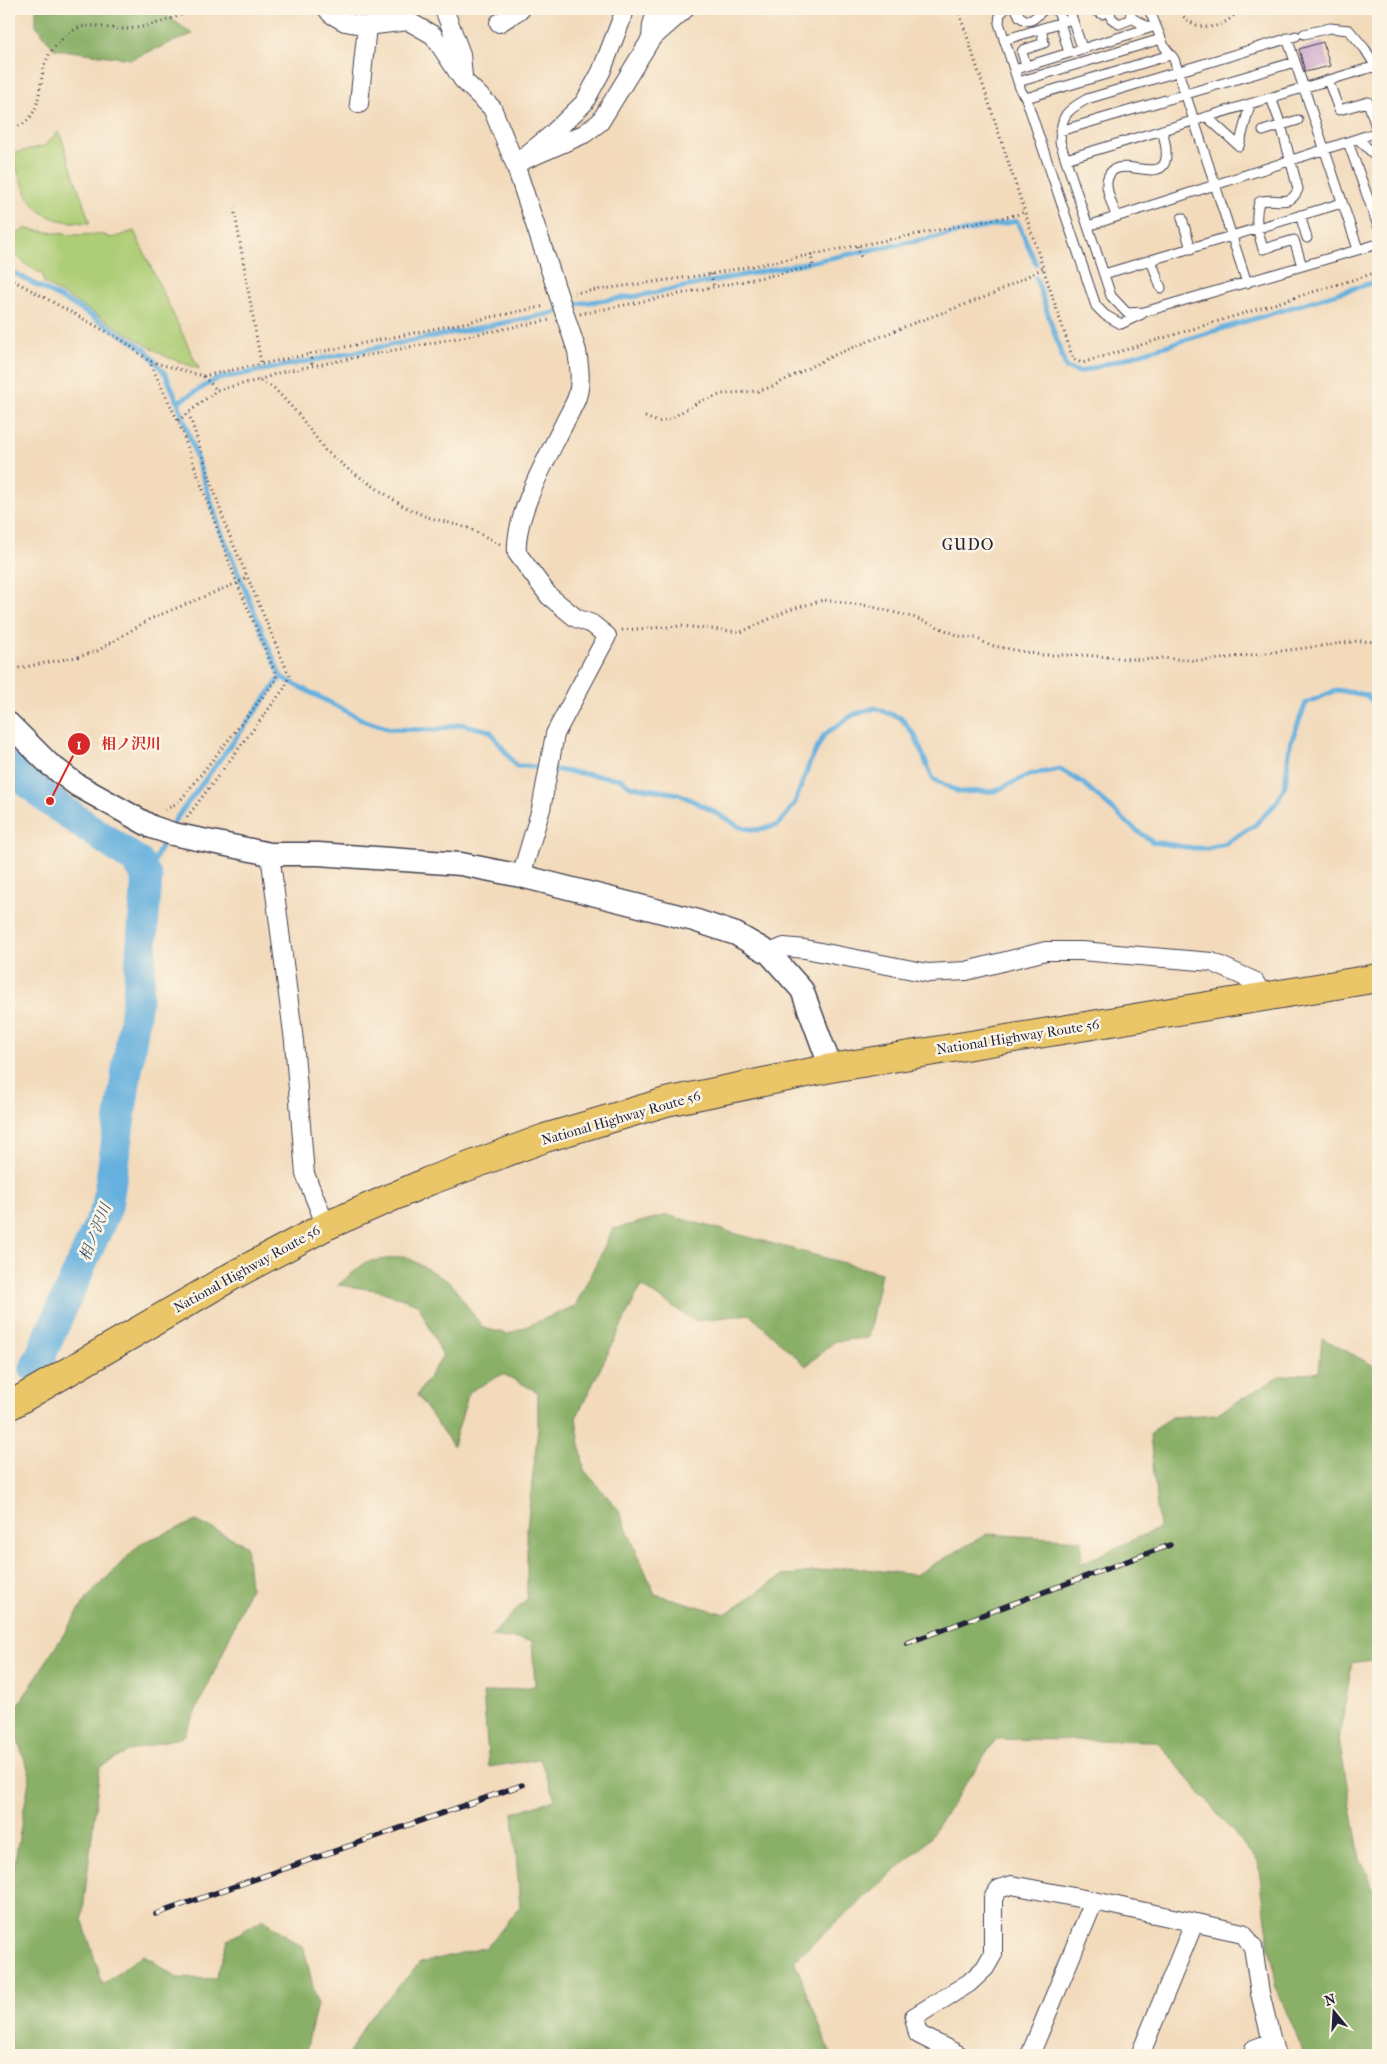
<svg xmlns="http://www.w3.org/2000/svg" width="1387" height="2064" font-family="'IM FELL French Canon','Noto Serif JP',serif">
	<style>
		.green { fill: #adcd76; stroke: #687858 }
		.forest { fill: #8ab067; stroke: #566951 }
		.lines { fill: none; stroke-linecap: round; stroke-linejoin: round }
		.stream { stroke: #65b0de; stroke-width: 5 }
		.river { stroke: #65b0de; stroke-width: 31 }
		.building { fill: #c296c8 }
		.service-casing { stroke: #413e4e; stroke-width: 11 }
		.minor-casing { stroke: #413e4e; stroke-width: 20 }
		.tertiary-casing { stroke: #413e4e; stroke-width: 25 }
		.trunk-casing { stroke: #413e4e; stroke-width: 30 }
		.path { stroke: #413e4e; stroke-width: 3; stroke-dasharray: 1 4; stroke-linecap: butt }
		.service { stroke: #fff; stroke-width: 9 }
		.minor { stroke: #fff; stroke-width: 18 }
		.tertiary { stroke: #fff; stroke-width: 22 }
		.trunk { stroke: #ebc669; stroke-width: 28 }
		.rail-casing { stroke: #22223b; stroke-width: 5.5 }
		.rail { stroke: #fcf5e5; stroke-width: 4; stroke-dasharray: 11; stroke-linecap: butt }
		.labels { text-anchor: middle; dominant-baseline: central; stroke-width: 5; stroke-linejoin: round; paint-order: stroke }
		.street-label { font-size: 14px; fill: #22223b; stroke: #fcf5e5 }
		.water-label { font-size: 15px; font-style: italic; fill: #395474; stroke: #fcf5e5 }
		.quarter-label { font-size: 16px; letter-spacing: 1px; fill: #22223b; stroke: #fcf5e5 }
		.leader { fill: none; stroke: #d62828; stroke-width: 2 }
		.callout-dot { fill: #d62828; stroke: #fcf5e5; stroke-width: 2 }
		.mark-label { font-size: 15px; text-anchor: middle; font-weight: bold; fill: #fff }
		.callout-label { font-size: 15px; text-anchor: middle; font-weight: bold; fill: #d62828; stroke: #fcf5e5; stroke-width: 5; stroke-linejoin: round; paint-order: stroke }
	</style>
	<rect width="100%" height="100%" fill="#fcf5e5"/>
	<filter id="ink" filterUnits="userSpaceOnUse"><feTurbulence type="fractalNoise" baseFrequency=".02" numOctaves="2"/><feDisplacementMap in="SourceGraphic" scale="10" xChannelSelector="R" yChannelSelector="G"/><feConvolveMatrix kernelMatrix="1 2 1 2 8 2 1 2 1" color-interpolation-filters="sRGB"/></filter>
	<filter id="wash" filterUnits="userSpaceOnUse"><feTurbulence type="fractalNoise" baseFrequency=".0096" numOctaves="4" result="noise"/><feDisplacementMap in="SourceGraphic" scale="20" xChannelSelector="R" yChannelSelector="G"/><feGaussianBlur stdDeviation="1.12" result="paint"/><feColorMatrix in="noise" values="0 0 0 0 0 0 0 0 0 0 0 0 0 0 0 0 0 1.4 0 .05"/><feComposite in="paint" operator="in"/></filter>
	<g filter="url(#wash)">
		<rect width="100%" height="100%" fill="#f2dabb"/>
		<path class="green" d="M59,131L90,223C55,222 35,218 22,183C18,173 13,164 14,153L44,146Z
			M25,229L73,235L100,234L112,238L134,231L199,369L165,356L44,283L43,274C24,265 14,259 13,236Z"/>
		<path class="forest" d="M36,9H157L193,34L131,59L54,49L36,25Z
			M667,1215L881,1273L868,1338L835,1341L806,1366L749,1314L695,1321L641,1286L576,1418L584,1470L618,1509L655,1594L725,1614L782,1576L850,1567L915,1575L987,1534L1082,1540L1080,1564L1159,1528L1150,1434L1171,1417L1216,1414L1281,1376L1319,1372L1322,1338L1378,1368V1659L1352,1663L1339,1740L1360,1858L1378,1902V2055H1305L1275,1985L1258,1862L1157,1741L996,1739L926,1843L794,1960L831,2055H348L367,2021L420,1963L487,1947L520,1907L513,1813L555,1799L540,1759L489,1767L483,1693L535,1686L532,1641L491,1636L527,1599V1528L538,1429V1392L503,1374L469,1392L453,1446L417,1395L443,1356L418,1304L377,1290L338,1285L366,1262L405,1256L451,1283L483,1328L508,1334L575,1306L613,1229Z
			M196,1521L246,1545L250,1588L221,1657L184,1736L130,1751L100,1767L82,1919L103,1985L143,1954L177,1978L216,1979L228,1940L263,1919L304,1948L317,2004L305,2055H264L241,2049L240,2055H9V1876L13,1872L30,1775L10,1718L87,1598L141,1543Z"/>
		<g class="lines">
			<path class="stream" d="M9,270L77,307L145,349L166,375L178,402L220,529L281,677L365,721L390,729L437,730L461,724L490,731L516,766H528L621,779L630,786L679,794L711,810L740,827L756,830L778,825L794,805L810,762L824,735L853,715L875,708L901,718L915,736L933,779L959,792L995,791L1029,775L1060,769L1083,783L1132,827L1153,842L1192,848H1208L1226,843L1255,825L1277,802L1285,785L1290,744L1306,703L1337,690L1366,695L1378,707
				M1036,278L1066,368L1080,372L1378,281
				M178,402L217,379L554,313L575,304L638,296L1017,221L1036,264
				M170,827L281,677
				M147,878L165,837"/>
			<path class="river" d="M9,766L50,801L138,862L147,878L138,994L107,1207L35,1368"/>
		</g>
		<g id="blocks">
			<path class="building" d="M1323,42L1330,66L1305,72L1299,49Z"/>
		</g>
	</g>
	<g filter="url(#ink)">
		<use href="#blocks" fill-opacity="0" stroke="#413e4e" stroke-width="1"/>
		<g class="lines">
			<g class="service-casing">
				<path id="service" d="M1005,9L1000,14L999,23L1021,91L1026,98L1096,306L1105,315L1121,324L1142,314
					M1016,9L1020,17C1033,26 1035,15 1045,9
					M1052,9L1057,11L1061,18L1060,22L1069,53
					M1069,9L1082,48
					M1092,9L1102,14L1110,9
					M1110,9L1111,18L1119,24L1129,20L1131,14L1130,9
					M1149,9L1164,46L1174,59L1247,283
					M1130,17L1149,28
					M1304,34L1330,28L1349,30L1365,49L1378,70
					M1296,36L1087,99C1065,111 1061,116 1060,142L1111,296L1127,313L1144,312L1378,244
					M1287,38L1358,249
					M1004,40L1072,19
					M1026,66L1022,52L1023,50L1044,43L1041,29
					M1014,70L1156,26
					M1328,80L1339,110L1368,102L1378,133
					M1018,82L1161,39
					M1026,98L1170,55
					M1271,98L1281,125L1298,189C1291,209 1274,196 1259,202C1254,219 1258,232 1263,249L1294,240L1302,266
					M1207,117L1239,146L1250,104
					M1060,131L1295,62
					M1263,131L1298,120
					M1358,139L1378,158
					M1348,142L1378,226
					M1066,159L1376,66
					M1300,215L1307,238
					M1116,216C1113,206 1106,192 1107,182C1113,141 1184,207 1162,130
					M1182,218L1191,249
					M1088,226L1378,132
					M1151,260L1161,288
					M1104,274L1342,203"/>
			</g>
			<g class="minor-casing">
				<path id="minor" d="M327,9L331,14L345,22L367,26L408,21L433,35L463,80L492,108L515,164L551,135L584,103L601,72L624,13
					M444,9L461,54L463,77
					M499,23L521,9
					M651,39L652,25L657,9
					M359,104L367,26
					M270,854L294,1041L305,1174L326,1226
					M521,876L541,809L555,734L607,636L592,624L576,618L549,596L517,553C514,516 547,458 564,424C568,415 574,406 577,397C582,381 579,366 577,351L515,164L584,134L600,122L651,39L685,9
					M769,953L784,947L805,949L928,973L966,971L1046,951H1081L1212,962L1254,981L1265,998
					M959,2055L918,2034L914,2017L969,1983L985,1968L993,1954V1898L999,1889L1012,1885L1094,1901L1243,1933L1253,1947L1260,1993L1272,2042
					M1030,2055L1094,1901
					M1140,2055L1194,1923
					M1252,2055L1254,2049L1272,2042L1276,2055"/>
			</g>
			<g class="tertiary-casing">
				<path id="tertiary" d="M9,724L49,764L77,785L152,827L173,834L270,854H318L461,864L521,876L636,905L694,920L736,934L769,953L802,990L831,1068"/>
			</g>
			<g class="trunk-casing">
				<path id="trunk" d="M9,1406L234,1275L326,1226L429,1181L545,1138L666,1102L831,1068L1378,978"/>
			</g>
			<path class="path" d="M958,9L1073,359L1082,363L1378,272
				M1177,9C1195,34 1221,32 1240,9
				M9,129C47,122 35,82 48,57C51,50 60,41 65,36C88,18 99,29 124,29C143,29 177,18 194,9
				M234,208L261,363
				M858,246L861,258
				M711,274L714,287
				M9,278L125,342L149,361L203,376L217,390
				M574,293L711,274L1016,215L1024,212
				M580,314L813,267L811,254
				M310,353L312,365
				M203,376L546,306
				M259,380L281,372L550,320
				M645,417L658,422L668,420L699,402L722,394L758,391L771,387L832,356L914,323L991,295L1043,268
				M178,421L217,390L259,380L274,388L299,415L325,450L348,469L403,506L427,517L468,528L502,545
				M622,630L681,626L741,632L789,610L823,600L869,606L916,618L962,637L976,638L989,645L1041,655H1083L1144,660L1161,658L1204,661L1359,641L1378,642
				M9,670L81,656L97,651L150,619L237,583L178,421L149,361
				M165,810L179,802L276,680V675L237,583L248,577
				M187,817L286,686L289,675L226,527L189,414"/>
			<use href="#service" class="service"/>
			<use href="#minor" class="minor"/>
			<use href="#tertiary" class="tertiary"/>
			<use href="#trunk" class="trunk"/>
			<g class="rail-casing">
				<path id="rail" d="M907,1643L1170,1545
					M156,1914L522,1785"/>
			</g>
			<use href="#rail" class="rail"/>
		</g>
	</g>
	<g class="labels">
		<g class="street-label">
			<text transform="translate(1018 1037) rotate(-9)">National Highway Route 56</text>
			<text transform="translate(621 1118) rotate(-16)">National Highway Route 56</text>
			<text transform="translate(247 1269) rotate(-29)">National Highway Route 56</text>
		</g>
		<g class="water-label">
			<text transform="translate(95 1232) rotate(-68)">相ノ沢川</text>
		</g>
		<g class="quarter-label">
			<text x="968" y="544">GUDO</text>
		</g>
	</g>
	<path class="leader" d="M50 801L79 744"/>
	<g class="callout-dot">
		<circle cx="50" cy="801" r="5"/>
		<circle cx="79" cy="744" r="12"/>
	</g>
	<g class="mark-label">
		<text x="79" y="749">1</text>
	</g>
	<g class="callout-label">
		<text x="131" y="749">相ノ沢川</text>
	</g>
	<rect width="1387" height="2064" fill="none" stroke="#fcf5e5" stroke-width="30"/>
	<g transform="translate(1334 2012) rotate(342)" stroke="#fcf5e5" stroke-width="4" paint-order="stroke">
	<path d="M0-4L9 19L0 12L-9 19Z" fill="#22223b"/>
	<text y="-8" font-size="14" font-weight="bold" text-anchor="middle" fill="#22223b">N</text>
	</g>
</svg>
